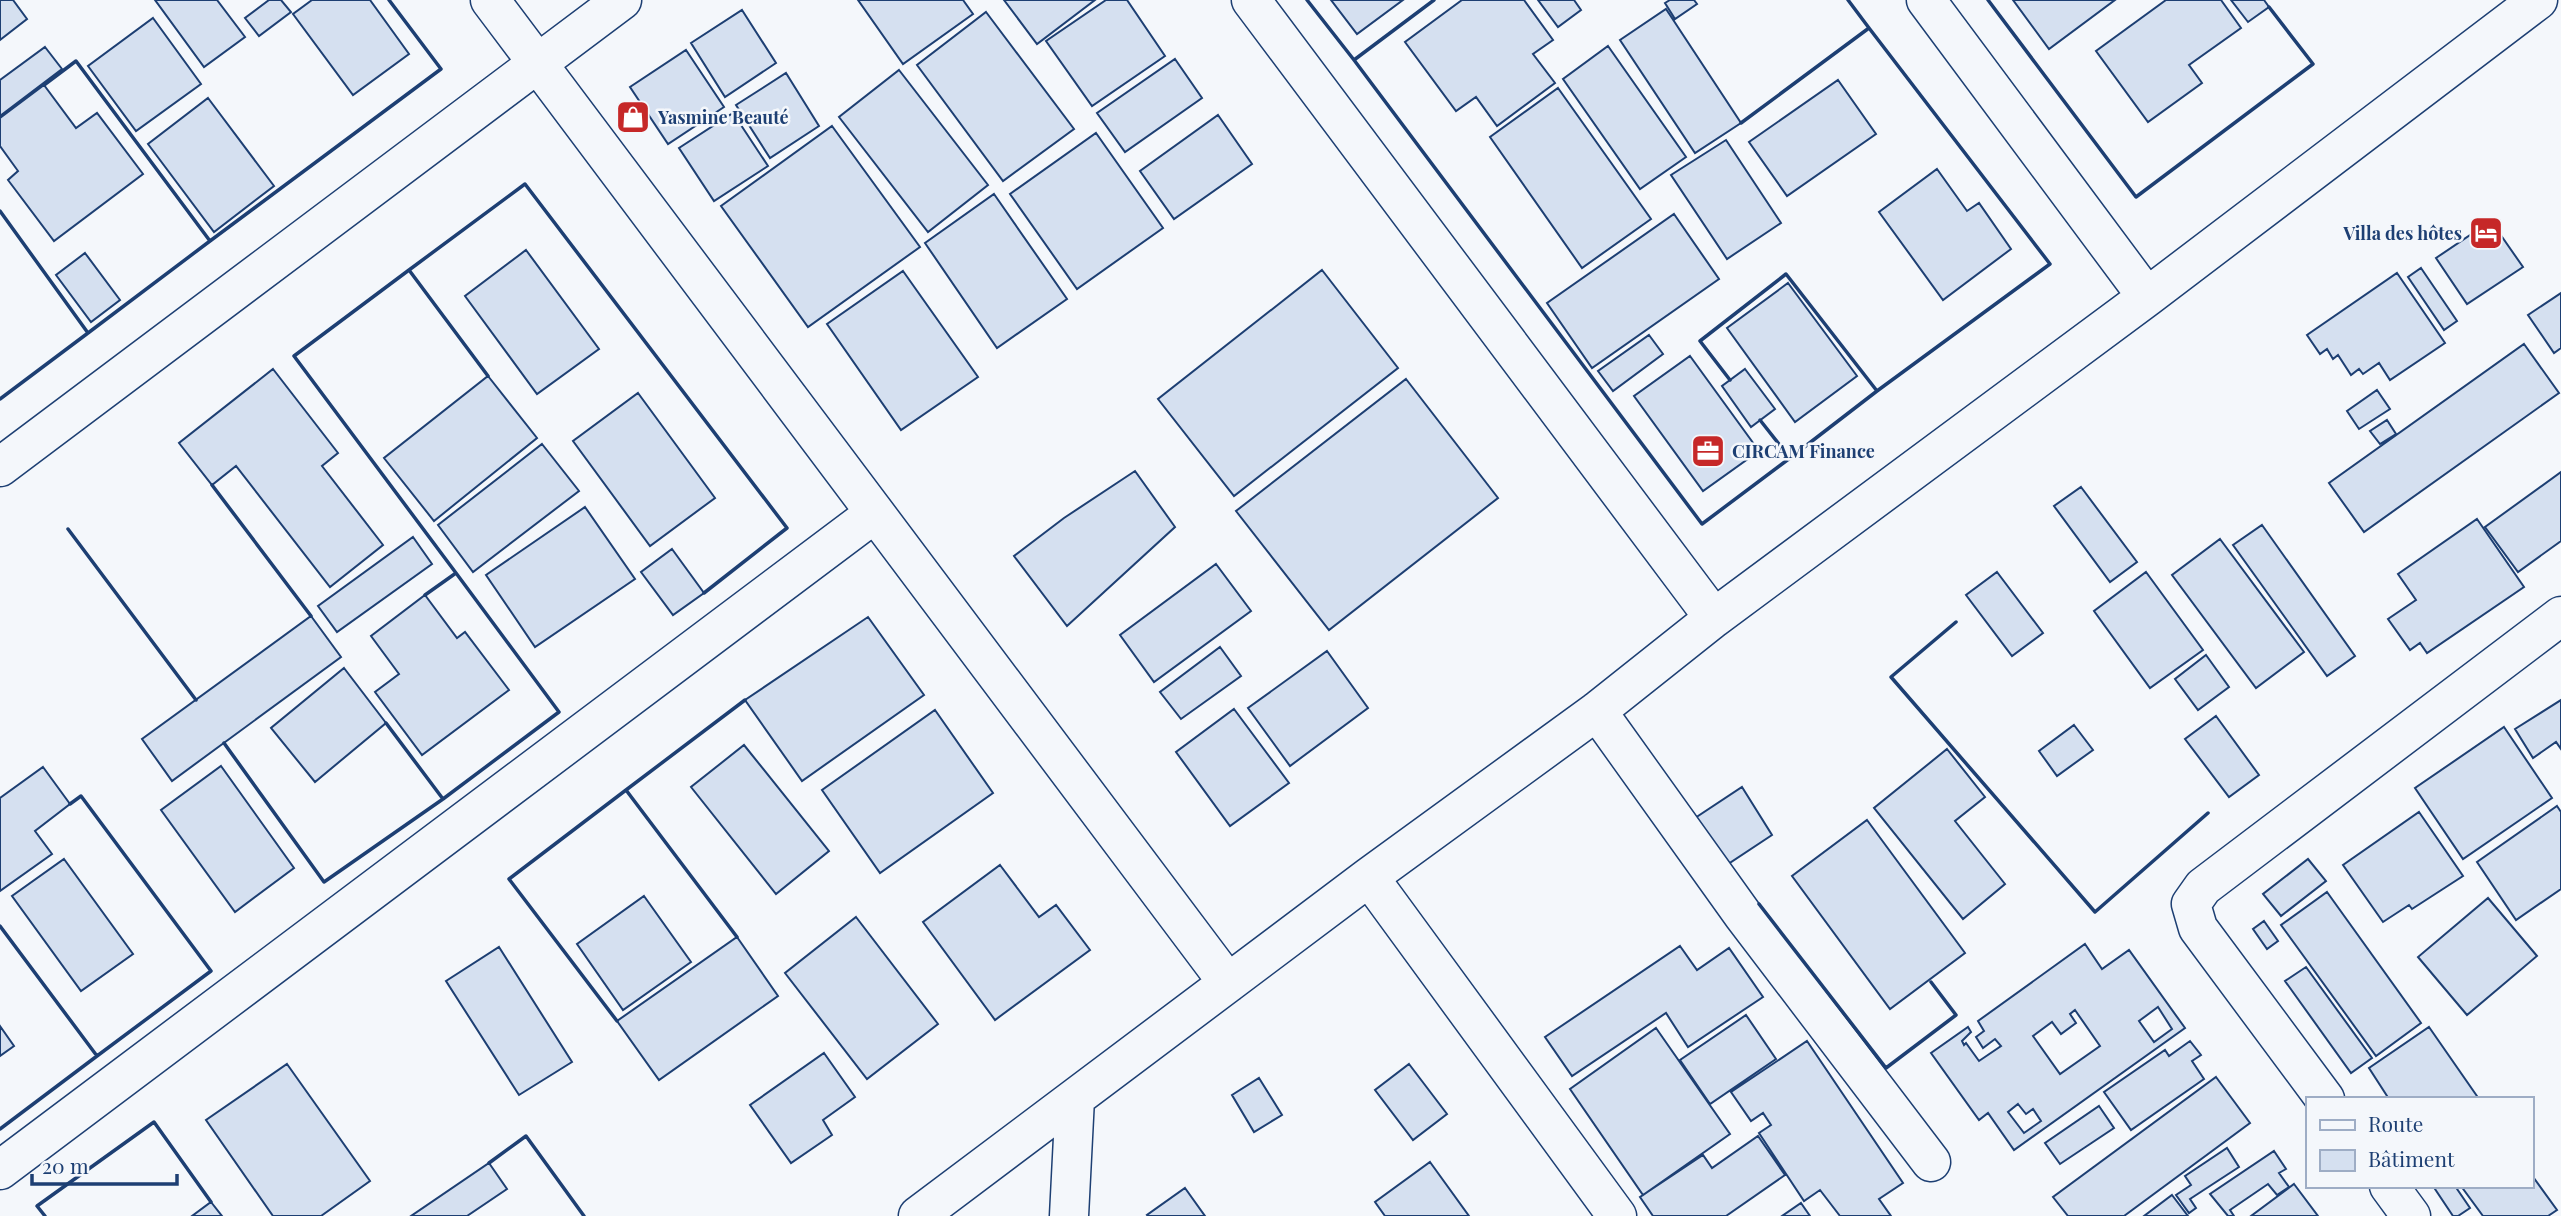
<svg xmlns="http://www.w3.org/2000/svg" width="2561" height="1216" font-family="'Playfair Display',serif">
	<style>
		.building { fill: #d5e0f0; stroke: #1d3f73; stroke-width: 2; fill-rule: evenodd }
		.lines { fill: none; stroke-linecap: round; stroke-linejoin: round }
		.minor-casing { stroke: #1d3f73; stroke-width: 41 }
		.minor { stroke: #f4f7fb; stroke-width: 38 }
		.wall { stroke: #1d3f73; stroke-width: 3.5 }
		.labels { text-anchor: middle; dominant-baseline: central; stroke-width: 5; stroke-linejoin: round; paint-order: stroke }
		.poi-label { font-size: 18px; font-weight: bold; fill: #1d3f73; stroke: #f4f7fb; text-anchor: start }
	</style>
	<rect width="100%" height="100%" fill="#f4f7fb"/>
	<path class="building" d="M0,0H13L27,19L0,40Z
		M155,0H217L245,37L204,67Z
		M269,0H281L291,12L259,36L245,18Z
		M312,0H370L409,54L353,95L293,14Z
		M858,0H963L973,14L903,64Z
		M1004,0H1095L1037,44Z
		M1106,0H1127L1165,56L1092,106L1046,41Z
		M1331,0H1403L1357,34Z
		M1462,0H1524L1553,40L1533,54L1555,83L1497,126L1476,97L1456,111L1405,42Z
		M1538,0H1574L1581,10L1558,27Z
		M1670,0H1694L1697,4L1675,19L1665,3Z
		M2013,0H2115L2049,49Z
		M2166,0H2221L2241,28L2189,65L2202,83L2148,122L2096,51Z
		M2231,0H2264L2269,7L2248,22Z
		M1666,9L1741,123L1695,153L1620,40Z
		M742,10L776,63L725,97L691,43Z
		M986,12L1074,129L1003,181L917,65Z
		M153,18L201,84L136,131L88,66Z
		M1608,46L1686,157L1640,189L1563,79Z
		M45,47L62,69L0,116V80Z
		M686,50L724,107L668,144L630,87Z
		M1175,59L1202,98L1125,152L1097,113Z
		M899,70L988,185L928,232L839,117Z
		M786,73L819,126L770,158L736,105Z
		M1838,80L1876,134L1787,196L1749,142Z
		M44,85L76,128L97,113L143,174L54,241L8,180L18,171L0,146V118Z
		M1558,88L1651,219L1582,268L1490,137Z
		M208,98L274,186L214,232L148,144Z
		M733,113L768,166L714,201L679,148Z
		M1218,115L1252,164L1174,219L1140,171Z
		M832,126L920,247L808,327L721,206Z
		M1096,133L1163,228L1077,289L1010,194Z
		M1726,140L1781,223L1727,259L1671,175Z
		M1937,169L1967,211L1979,203L2011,249L1943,300L1879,212Z
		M994,194L1067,299L997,348L925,243Z
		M1674,214L1719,279L1592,368L1547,303Z
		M2491,221L2523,267L2467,304L2436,258Z
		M526,250L599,349L537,394L465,296Z
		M85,253L120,300L91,322L56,275Z
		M2421,268L2457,321L2444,330L2408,277Z
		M1322,270L1398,368L1234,496L1158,399Z
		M903,271L978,377L901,430L827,324Z
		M2397,273L2445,343L2390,380L2379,363L2363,374L2359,369L2351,375L2338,355L2333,359L2327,349L2320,354L2307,335Z
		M1788,283L1857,376L1795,422L1727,328Z
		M2561,293V348L2554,353L2528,315Z
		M1649,335L1663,354L1613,391L1598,371Z
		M2524,344L2559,393L2364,532L2329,483Z
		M1690,356L1759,451L1703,491L1634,396Z
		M273,369L338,453L322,466L383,545L330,587L236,466L212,485L179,443Z
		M1745,369L1775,409L1751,427L1722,386Z
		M488,376L537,438L434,521L384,458Z
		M1406,379L1498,498L1329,630L1236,511Z
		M2377,390L2390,409L2359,429L2347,411Z
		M638,393L715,498L650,546L573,441Z
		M2387,420L2396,434L2380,444L2370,431Z
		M542,444L579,491L473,572L438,525Z
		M1135,471L1175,527L1067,626L1014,556L1064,518Z
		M2561,472V541L2518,572L2485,527Z
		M2081,487L2137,562L2110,582L2054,506Z
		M585,507L635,579L535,647L486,575Z
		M2477,519L2524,587L2427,653L2420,643L2410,650L2388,619L2416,600L2398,574Z
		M2262,525L2355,656L2327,676L2233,545Z
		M413,537L432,564L337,632L318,606Z
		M2220,539L2304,652L2256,688L2172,575Z
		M672,549L704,593L673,615L641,572Z
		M1216,564L1251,611L1154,682L1120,635Z
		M1997,572L2043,633L2012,656L1966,595Z
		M2146,572L2203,650L2150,688L2094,611Z
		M425,595L457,638L465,632L509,690L422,755L375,692L399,674L371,636Z
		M311,616L341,657L172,781L142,739Z
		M868,617L924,695L802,781L745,700Z
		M1220,647L1241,676L1181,719L1160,692Z
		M1327,651L1368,708L1290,766L1248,708Z
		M2206,655L2229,687L2198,710L2175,679Z
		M344,668L386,723L315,782L271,728Z
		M2561,700V749L2556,742L2533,758L2515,729Z
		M1234,709L1289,783L1230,826L1176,752Z
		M935,710L993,793L880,873L822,790Z
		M2216,716L2259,775L2229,797L2185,739Z
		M2074,725L2093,750L2057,776L2039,751Z
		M2504,727L2552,798L2463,859L2415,788Z
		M744,745L829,851L776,894L691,787Z
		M1947,749L1985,797L1955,821L2005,884L1963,919L1874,808Z
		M221,766L294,868L235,912L161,810Z
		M43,767L70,804L35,831L52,854L0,891V798Z
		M1742,787L1772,835L1719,870L1689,822Z
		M2557,806L2561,812V889L2516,920L2477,862Z
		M2419,812L2463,876L2412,909L2409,905L2383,922L2343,865Z
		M1867,820L1965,953L1890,1009L1792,876Z
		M64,859L133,954L81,991L12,896Z
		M2308,859L2326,881L2281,916L2263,894Z
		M1000,865L1039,917L1056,905L1090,950L995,1020L923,922Z
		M2327,892L2421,1023L2376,1056L2281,925Z
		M644,896L691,962L623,1010L577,944Z
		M2488,898L2537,956L2467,1015L2418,957Z
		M856,917L938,1024L867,1079L785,973Z
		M2264,921L2278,941L2267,949L2253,929Z
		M737,937L778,996L659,1080L617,1021Z
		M2085,944L2102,969L2129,950L2185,1028L2014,1150L1988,1113L1979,1120L1931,1053L1968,1027L1971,1032L1962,1041L1964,1045L1966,1043L1979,1061L2001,1046L1995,1039L1983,1048L1976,1037L1984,1031L1978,1021ZM2158,1007L2172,1029L2154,1042L2139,1021ZM2075,1010L2100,1046L2060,1074L2033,1036L2052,1022L2061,1034L2076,1023L2070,1014ZM2018,1104L2026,1114L2033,1109L2041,1121L2024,1133L2008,1112Z
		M1680,946L1697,970L1729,948L1763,997L1688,1047L1666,1013L1572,1076L1545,1037Z
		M499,947L572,1062L519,1095L446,981Z
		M2306,967L2372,1058L2351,1073L2285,981Z
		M1746,1015L1776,1059L1710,1104L1680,1060Z
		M0,1026L14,1046L0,1056Z
		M2429,1027L2479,1099H2389L2369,1068Z
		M1656,1028L1730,1134L1643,1195L1570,1089Z
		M1807,1041L1903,1183L1879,1199L1891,1216H1840L1820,1190L1804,1201L1759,1133L1771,1125L1763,1113L1751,1121L1731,1092Z
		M2190,1041L2201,1055L2192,1061L2204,1079L2131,1130L2104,1092L2165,1050L2169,1056Z
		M824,1053L855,1097L823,1120L832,1135L791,1163L750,1105Z
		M287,1064L370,1181L321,1216H273L206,1120Z
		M1409,1064L1447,1114L1413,1140L1375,1090Z
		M2216,1077L2250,1123L2124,1216H2068L2053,1197Z
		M1259,1078L1282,1115L1254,1132L1232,1095Z
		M2099,1106L2114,1128L2060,1164L2045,1143Z
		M1758,1136L1785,1175L1726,1216H1653L1640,1197L1703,1155L1712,1168Z
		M2227,1148L2239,1167L2190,1199L2196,1208L2189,1213L2176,1195L2191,1185L2185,1176Z
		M2274,1151L2286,1169L2279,1173L2289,1187L2277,1195L2268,1184L2230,1210L2234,1216H2228L2210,1194Z
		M1430,1162L1469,1216H1385L1375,1202Z
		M489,1163L507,1189L467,1216H411Z
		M2531,1174L2557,1210L2548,1216H2483L2461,1186H2531Z
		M2294,1184L2318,1216H2251Z
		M2433,1186H2455L2470,1208L2458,1216H2453Z
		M1185,1188L1205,1216H1148L1147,1215Z
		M2172,1195L2188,1216H2144Z
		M211,1202L222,1216H192Z
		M1801,1203L1810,1216H1782Z"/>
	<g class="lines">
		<g class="minor-casing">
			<path id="minor" d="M490,0L1228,983
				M1251,0L1714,618
				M1926,0L2147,297
				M0,467L622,0
				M1597,711L1743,915L1931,1162
				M1369,877L1617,1216
				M2325,1099L2198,928L2191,904L2203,887L2561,616
				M0,1170L875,513
				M2389,1186L2411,1216
				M918,1216L1369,877L1597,711L1714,618L2147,297L2538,0
				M1069,1216L1075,1098"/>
		</g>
		<use href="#minor" class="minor"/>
		<path class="wall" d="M1307,0L1354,60
			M1434,0L1354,60L1702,524L1790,458
			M1988,0L2136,197L2313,64L2269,7
			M1869,28L2050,264L1877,391
			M44,85L76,61L210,241L88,333
			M1741,123L1869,28L1848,0
			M0,211L88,333L0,399
			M210,241L441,69L389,0
			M409,270L525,184L787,528L704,593
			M1730,380L1700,341L1786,274L1877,391L1790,458L1760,420
			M212,485L311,616
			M68,529L196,700
			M425,595L456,573L294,356L409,270L488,376
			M1956,622L1891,677L2095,912L2208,813
			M386,723L443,799L559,712L456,573
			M224,743L324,882L443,799
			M626,790L745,700
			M70,804L81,796L211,971L97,1056
			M1759,904L1886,1068L1956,1015L1931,982
			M0,926L97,1056L0,1129
			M617,1021L509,879L626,790L737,937
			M489,1163L526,1136L584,1216
			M45,1216L37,1206L154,1122L211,1202"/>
	</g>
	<defs>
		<g id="shop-square" transform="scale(1.75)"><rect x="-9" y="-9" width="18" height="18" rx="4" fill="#c62828" stroke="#f4f7fb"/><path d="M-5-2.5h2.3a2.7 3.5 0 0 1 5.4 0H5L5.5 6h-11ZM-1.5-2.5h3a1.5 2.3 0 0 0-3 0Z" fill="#fff"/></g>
		<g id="hotel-square" transform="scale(1.75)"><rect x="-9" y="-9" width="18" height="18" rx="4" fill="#c62828" stroke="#f4f7fb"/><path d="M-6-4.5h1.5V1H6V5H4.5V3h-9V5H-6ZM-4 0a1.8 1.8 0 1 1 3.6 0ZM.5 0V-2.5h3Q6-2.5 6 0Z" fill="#fff"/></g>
		<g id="office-square" transform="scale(1.75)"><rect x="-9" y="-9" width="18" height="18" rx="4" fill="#c62828" stroke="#f4f7fb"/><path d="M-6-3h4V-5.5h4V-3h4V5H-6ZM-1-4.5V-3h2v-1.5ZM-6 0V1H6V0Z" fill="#fff"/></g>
	</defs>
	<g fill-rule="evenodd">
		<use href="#shop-square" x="633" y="117"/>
		<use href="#hotel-square" x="2486" y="233"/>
		<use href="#office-square" x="1708" y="451"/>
	</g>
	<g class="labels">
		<g class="poi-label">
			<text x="658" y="117">Yasmine Beauté</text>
			<text x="2462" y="233" text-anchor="end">Villa des hôtes</text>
			<text x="1732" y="451">CIRCAM Finance</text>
		</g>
	</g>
	<rect x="2306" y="1097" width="228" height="91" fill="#f4f7fb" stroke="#9eadc5" stroke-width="2"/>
	<rect x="2320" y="1120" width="35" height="10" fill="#f4f7fb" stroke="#9eadc5" stroke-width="2"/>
	<text x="2368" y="1132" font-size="21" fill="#1d3f73">Route</text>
	<rect x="2320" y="1150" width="35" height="21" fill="#d5e0f0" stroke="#9eadc5" stroke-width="2"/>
	<text x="2368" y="1167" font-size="21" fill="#1d3f73">Bâtiment</text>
	<path d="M32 1174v10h145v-10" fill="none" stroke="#1d3f73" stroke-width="3.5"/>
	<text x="42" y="1174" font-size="21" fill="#1d3f73" stroke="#f4f7fb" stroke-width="5" paint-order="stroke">20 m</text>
</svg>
